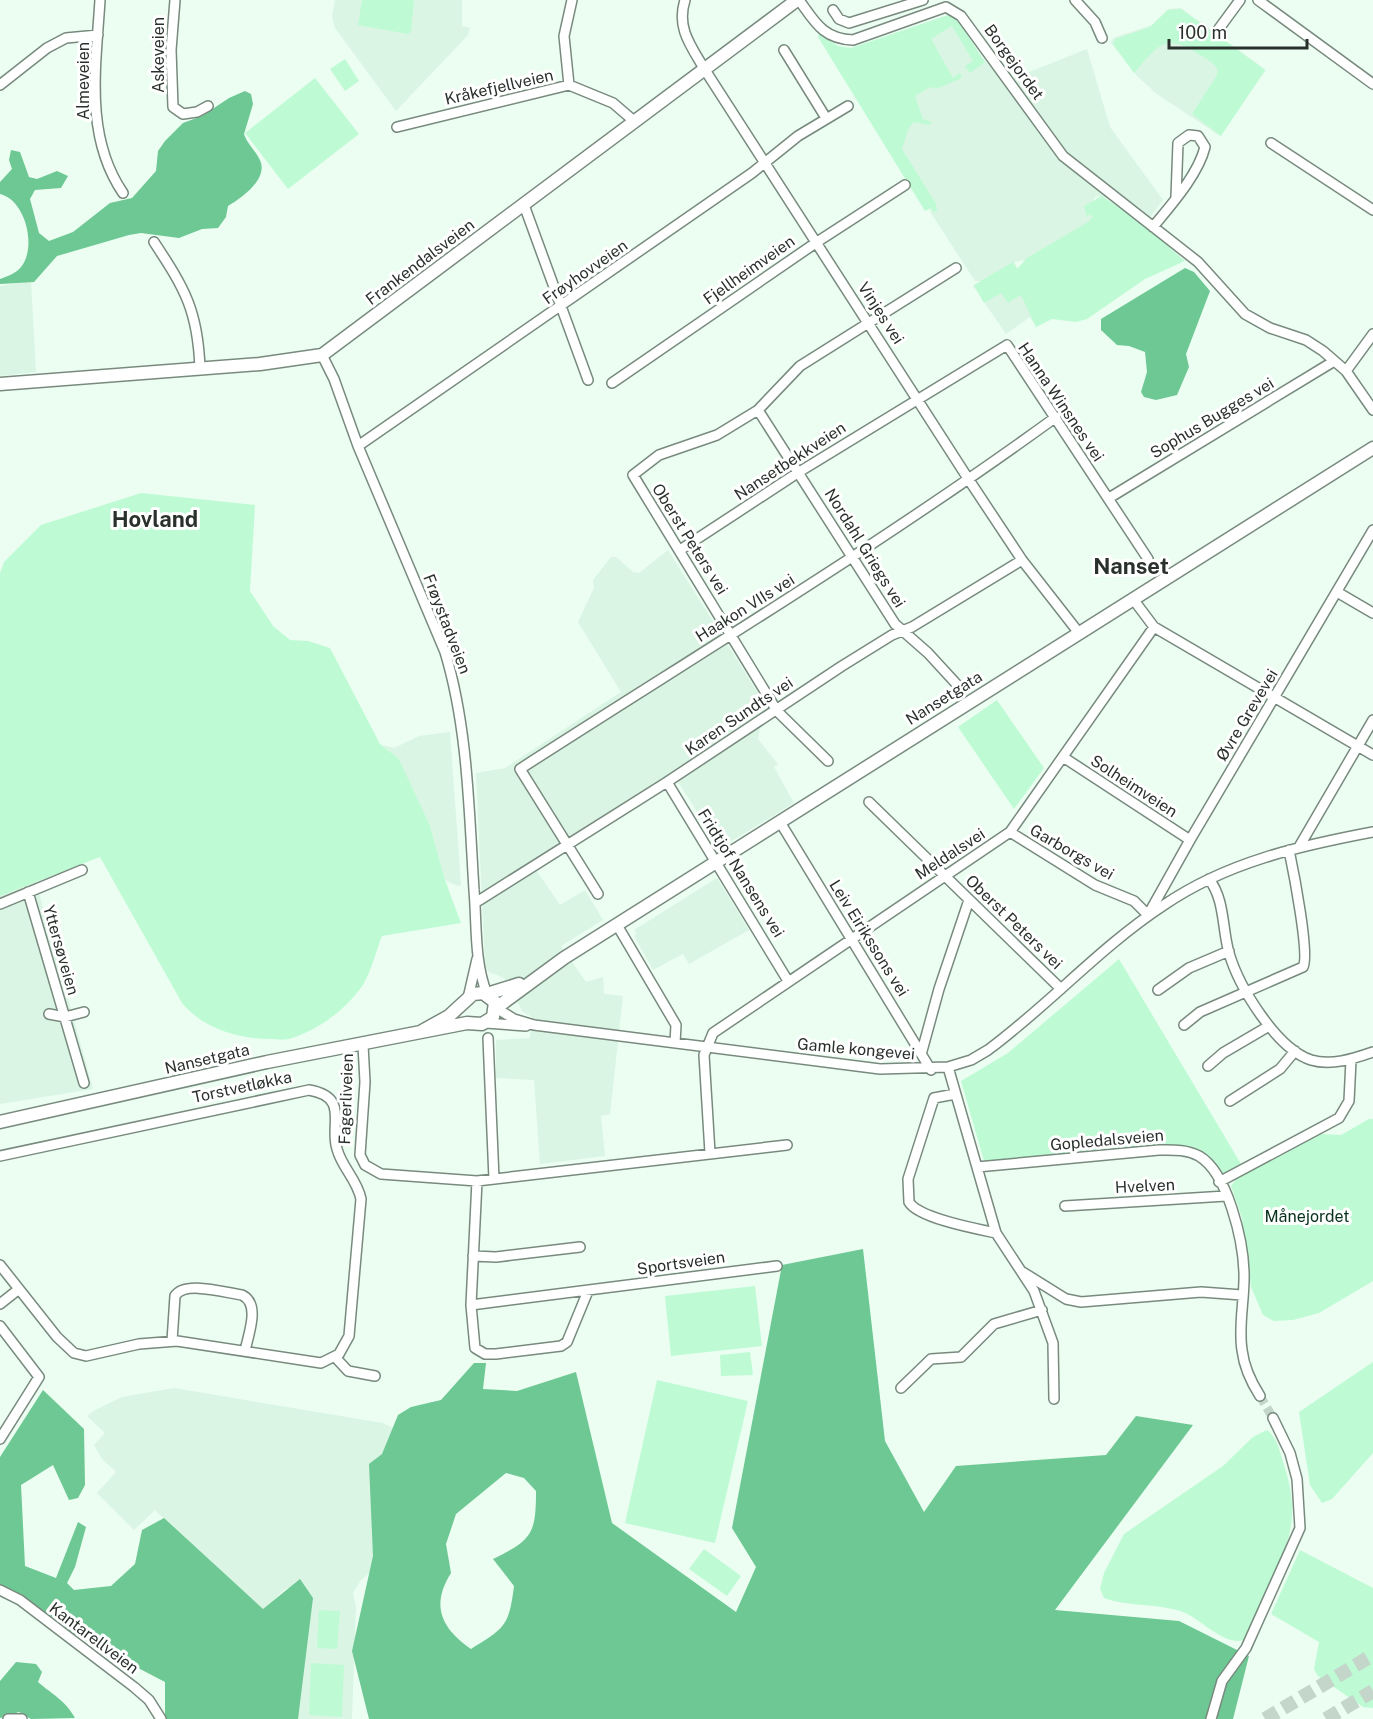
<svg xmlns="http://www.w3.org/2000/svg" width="1373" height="1719" font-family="'Public Sans',sans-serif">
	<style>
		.built { fill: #daf5e3 }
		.green { fill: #befbd5 }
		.forest { fill: #6dc894; fill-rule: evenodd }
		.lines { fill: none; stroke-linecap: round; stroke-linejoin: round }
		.minor-tunnel { stroke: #c4d5ca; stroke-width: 9; stroke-dasharray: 9 4.5; stroke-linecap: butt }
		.highway-tunnel { stroke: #c4d5ca; stroke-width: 14; stroke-dasharray: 14 7; stroke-linecap: butt }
		.minor-casing { stroke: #788a7e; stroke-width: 12 }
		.major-casing { stroke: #788a7e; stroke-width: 15 }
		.minor { stroke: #fff; stroke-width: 9 }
		.major { stroke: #fff; stroke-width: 12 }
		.labels { text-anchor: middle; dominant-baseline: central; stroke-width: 6; stroke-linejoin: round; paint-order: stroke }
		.street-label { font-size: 16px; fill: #2a312c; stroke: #fff }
		.park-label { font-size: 16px; fill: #08311d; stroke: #fff }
		.district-label { font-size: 22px; font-weight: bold; fill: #2a312c; stroke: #fff }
	</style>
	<rect width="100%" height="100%" fill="#ebfef1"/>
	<path class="built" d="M335,0H462V26L470,28L468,35L396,111L335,28L332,16Z
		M1181,8L1266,70L1220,136L1157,94L1137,76L1111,43L1113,38L1152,25L1168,9Z
		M952,23L1004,82L1087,49L1110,127L1163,200L1144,225L1108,198L1096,196L1089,207L1095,217L1093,221L1031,259L1014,262L1045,322L1036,327L1030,317L1006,334L973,286L981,281H975L931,213L922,187L892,139L928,40Z
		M31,281L36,372L0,376V286Z
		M668,550L765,704L758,739L778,764L774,767L794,803L720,848L672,772L530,861L560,905L585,890L603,920L561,946L586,982L603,977L604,994L623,996L610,1114L601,1116L605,1156L540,1164L534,1080L496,1078V1040L530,1038L532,1017L523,1012L504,978L489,972L485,966L476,773L505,768L621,692L578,622L594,588L593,580L611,557H616L633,572L639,573Z
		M450,732L461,885L458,886L445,880L430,827L398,758L382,745L394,748L419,736Z
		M717,878L749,930L689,964L683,954L653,970L634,936L637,933L634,930Z
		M36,882L93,1089L0,1104V896Z
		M174,1388L383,1423L408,1436L381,1564L361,1580L353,1593L356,1607L352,1719H292L295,1587L285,1589L262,1611L249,1602L155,1510L134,1530L97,1493L116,1472L102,1459L94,1445L105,1433L87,1416L95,1410L122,1397Z"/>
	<path class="green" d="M362,0H414L411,31L408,34L358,25Z
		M1181,9L1265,70L1221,136L1192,114L1216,77L1218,71C1215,63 1207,59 1200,55C1165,32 1159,44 1134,73L1113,44L1115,39L1150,27L1168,10Z
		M948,15L957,19L985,62L970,73L965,66L973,61L952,26L931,39L953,78L960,73L962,78L936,89L930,87L915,96L923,119L932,122L929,125L913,122L908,130L902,149L936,204L937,211L934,212L931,208L925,211L818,37L819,34L838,46L851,48Z
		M345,59L359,81L345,91L330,69Z
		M315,78L359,134L288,189L245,133Z
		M1102,196L1144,225L1185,261L1145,279L1087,319L1076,322L1052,319L1036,327L1021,295L1008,303L1001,293L984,303L974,285L1013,262L1017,269L1027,258L1088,222L1093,217L1091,214L1087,217L1084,206Z
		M141,493L255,505L250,591L273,626L290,640L308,641L330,648L380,744L398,758L404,770L430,826L445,880L461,923L382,936C376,951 372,969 364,983C348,1008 320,1029 292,1038C285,1041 276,1039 269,1039C236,1038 204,1029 182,1003L100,857L0,896V573L4,562L41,525Z
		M997,700L1044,768L1014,809L958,727Z
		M1119,959L1241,1164L1223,1174C1208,1157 1197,1147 1174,1146L984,1161L961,1081L1008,1053Z
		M1369,1119H1373V1281L1319,1313L1293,1320L1274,1321L1263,1315L1251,1287L1242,1218L1231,1186L1237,1178L1321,1134L1341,1135Z
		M755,1286L762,1346L671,1356L665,1296Z
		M750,1352L753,1375L721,1376L720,1355Z
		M1373,1362V1453L1332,1499L1322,1503L1310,1485L1299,1412Z
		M657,1380L748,1401L715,1543L625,1523Z
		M1267,1430C1276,1436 1280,1451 1283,1462C1302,1518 1289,1543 1266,1594C1259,1609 1253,1626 1244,1640C1228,1646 1206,1625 1191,1616C1168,1602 1130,1608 1104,1598L1100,1589L1104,1573L1124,1534L1223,1466L1253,1437Z
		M704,1549L741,1576L727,1596L689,1569Z
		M1300,1550L1373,1588V1708L1363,1707L1318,1676L1314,1669L1319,1642L1271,1614Z
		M319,1610L340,1611L337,1649L317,1648Z
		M311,1663L344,1665L342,1717L309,1715Z"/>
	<path class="forest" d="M245,91L251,94L253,104L244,134C247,144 258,153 261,163C266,181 240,199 228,206L226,217L218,228L202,229L179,238L141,233L129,235L57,256L34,282L0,284V279C8,276 15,274 21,267C37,248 26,200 0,194V182L12,169L9,160L11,150L20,152L29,177L37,179L57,171L68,176L61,188L35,190L30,199L39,233L49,241L73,232L110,203L132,198L156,171L158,151L165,141L183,123L202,116L229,98Z
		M1185,268L1194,272L1210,291L1186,354L1189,367L1177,395L1156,400L1144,397L1141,392L1147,372L1145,352L1129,346L1117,345L1101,330V319Z
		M863,1249L885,1441L924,1512L956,1466L1106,1455L1136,1416L1193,1425L1055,1610L1179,1621L1249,1656L1233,1719H369L352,1651L373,1556L369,1464L382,1454L398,1415L411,1407L441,1400L474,1363H486L483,1389L517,1391L576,1372L612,1523L736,1612L756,1567L732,1528L782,1265ZM506,1473L524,1478L536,1491C536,1534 532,1540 493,1559L514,1586C509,1626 505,1628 471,1649C442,1629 430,1606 451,1573L446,1544L456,1514Z
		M43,1390L84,1429L85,1485L78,1498L69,1500L53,1465L21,1485L25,1566L56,1578L78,1522L86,1527L75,1567L67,1583L74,1590L111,1586L135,1564L142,1530L164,1518L263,1609L300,1579L313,1598L298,1719H165V1682L0,1596V1457Z
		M16,1662L36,1664L42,1672L38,1682C54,1696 64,1699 75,1718L31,1719L19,1712L0,1718V1681Z"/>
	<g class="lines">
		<path class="minor-tunnel" d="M1260,1396L1273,1418"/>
		<path class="highway-tunnel" d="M1265,1719L1373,1655
			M1326,1719L1373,1691"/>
		<g class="minor-casing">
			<path id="minor" d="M100,0C96,66 84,136 123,193
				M175,0L171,50L173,107L183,114L197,112L208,106
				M685,0C676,28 691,46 705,70L969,480L1022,560L1079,633
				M799,0C815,22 823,39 853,40L946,7L961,16L1063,156L1198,262L1245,314L1270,328L1306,340L1323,351L1346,371L1373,410
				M1075,0L1095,22L1102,38
				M1258,0L1373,84
				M833,10L839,19L849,23L923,0
				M1218,30L1240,0
				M784,50L826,118
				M0,85L47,48L66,38L98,35
				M569,85L564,36L572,0
				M397,127L569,85L613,103L634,121
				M1271,143L1373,210
				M524,205L588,380
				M1153,227C1171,205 1198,175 1205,147L1198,136L1189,135L1178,143L1176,197
				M154,242C185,289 198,311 200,369
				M322,355L334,379L358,446L445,652C468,728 469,811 474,890C477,925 474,961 487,994
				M1346,371L1373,334
				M612,383L817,242L905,185
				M758,410L895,624L928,653L962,690
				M358,446L752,173L798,136L848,106
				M1109,498L1331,363
				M680,550L799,472L1007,345L1148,559
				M1337,592L1373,613
				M1133,599L1154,627L1373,755
				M1063,757L1190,840
				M828,761L777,711L633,475L659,455L717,435L758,410L800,366L956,268
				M667,782L788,981
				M869,802L1061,989
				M780,822L931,1070
				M1010,832L1095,885L1134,901L1148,915
				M1299,847L1373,720
				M1209,879C1225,900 1222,928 1229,953C1239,987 1276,1048 1311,1060C1331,1066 1353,1059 1373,1052
				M28,892L84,1083
				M598,894L520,769C700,653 883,543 1056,417
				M475,903L667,782L842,666L892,635L912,627L1022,560
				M0,904L82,870
				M1148,915L1190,840L1373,530
				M617,925L676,1025L675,1043
				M1158,990L1189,968L1229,951
				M468,998L477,959
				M496,1008L514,1019L534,1025L880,1069L948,1067L971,1060L988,1050C1049,1005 1100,947 1164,905C1227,862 1299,846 1373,832
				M49,1014L65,1017L84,1012
				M486,1023L526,1026
				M1184,1025L1200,1012L1303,967C1310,955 1293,869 1289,850
				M488,1038L494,1179
				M363,1045L365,1082L360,1155L365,1165L381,1174L477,1181L787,1145
				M922,1051L939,989L969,900
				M1208,1066L1223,1053L1269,1026
				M948,1067L996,1233L1034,1291L1053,1343L1054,1399
				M955,1094L934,1098L908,1179L909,1202C918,1218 977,1229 996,1233
				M1230,1101L1280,1069L1295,1051
				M710,1153L704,1055L713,1033L1010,832L1154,627
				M0,1156L309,1090C350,1097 329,1125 337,1149C342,1168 357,1179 361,1199L349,1336L339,1354L321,1363L177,1341L139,1344L86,1356L74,1353L57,1337L0,1265
				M977,1167L1159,1150C1172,1150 1186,1149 1199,1156C1228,1173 1243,1241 1244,1272C1245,1298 1238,1325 1242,1350C1244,1367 1251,1382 1260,1396
				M477,1181L471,1305L475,1348L485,1354H496L561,1346L567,1342L588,1291
				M1219,1182L1339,1118L1349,1101L1351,1060
				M1065,1206L1226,1196
				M473,1256L496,1257L580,1247
				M1021,1271L1066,1299L1081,1302L1201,1292L1242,1295
				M0,1304L19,1289
				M471,1305L777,1266
				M0,1326L39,1377L0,1439
				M172,1341L175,1296C184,1280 226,1293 242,1295C261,1304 248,1335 245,1351
				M335,1357L348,1371L375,1376
				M901,1388L931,1359L961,1357L994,1324L1042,1310
				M0,1590L20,1600L134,1687L149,1700L161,1719
				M8,1719H22
				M1211,1719L1222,1681L1246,1648L1300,1528L1297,1479L1290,1453L1273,1418"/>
		</g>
		<g class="major-casing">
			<path id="major" d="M0,384L260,364L322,355L797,0
				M487,994L519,984
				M496,1008L564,958L1373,448
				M0,1122L267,1062L467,1023L482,1024L493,1017L495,1002L483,993L473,994L449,1016L422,1031"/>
		</g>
		<use href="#minor" class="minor"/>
		<use href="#major" class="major"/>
	</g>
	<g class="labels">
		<g class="street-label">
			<text transform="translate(158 55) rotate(-90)">Askeveien</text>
			<text transform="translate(1014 62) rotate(54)">Borgejordet</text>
			<text transform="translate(83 81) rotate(-90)">Almeveien</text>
			<text transform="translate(499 87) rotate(-13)">Kråkefjellveien</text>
			<text transform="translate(420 262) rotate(-37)">Frankendalsveien</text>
			<text transform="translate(749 270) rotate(-35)">Fjellheimveien</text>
			<text transform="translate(585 272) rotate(-35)">Frøyhovveien</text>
			<text transform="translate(881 313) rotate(57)">Vinjes vei</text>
			<text transform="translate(1061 402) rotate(56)">Hanna Winsnes vei</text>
			<text transform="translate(1212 418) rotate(-31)">Sophus Bugges vei</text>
			<text transform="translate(790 461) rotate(-33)">Nansetbekkveien</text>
			<text transform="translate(690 539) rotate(58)">Oberst Peters vei</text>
			<text transform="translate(865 548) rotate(58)">Nordahl Griegs vei</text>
			<text transform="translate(745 608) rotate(-32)">Haakon VIIs vei</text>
			<text transform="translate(447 624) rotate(69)">Frøystadveien</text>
			<text transform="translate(944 698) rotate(-32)">Nansetgata</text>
			<text transform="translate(1247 715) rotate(-59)">Øvre Grevevei</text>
			<text transform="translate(739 716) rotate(-34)">Karen Sundts vei</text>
			<text transform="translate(1134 786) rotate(33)">Solheimveien</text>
			<text transform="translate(1072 852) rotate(30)">Garborgs vei</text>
			<text transform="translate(950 854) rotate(-33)">Meldalsvei</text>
			<text transform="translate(741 873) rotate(58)">Fridtjof Nansens vei</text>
			<text transform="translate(1014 922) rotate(44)">Oberst Peters vei</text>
			<text transform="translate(869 938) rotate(58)">Leiv Eirikssons vei</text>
			<text transform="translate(61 950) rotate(74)">Yttersøveien</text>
			<text transform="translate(856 1049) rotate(5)">Gamle kongevei</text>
			<text transform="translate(207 1059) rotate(-13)">Nansetgata</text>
			<text transform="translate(242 1087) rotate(-12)">Torstvetløkka</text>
			<text transform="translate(346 1099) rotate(-88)">Fagerliveien</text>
			<text transform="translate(1107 1140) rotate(-5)">Gopledalsveien</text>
			<text transform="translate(1145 1186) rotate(-3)">Hvelven</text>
			<text transform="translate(681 1263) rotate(-8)">Sportsveien</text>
			<text transform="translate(94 1638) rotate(37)">Kantarellveien</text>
		</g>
		<g class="park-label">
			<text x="1307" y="1216">Månejordet</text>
		</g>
		<g class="district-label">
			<text x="155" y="519">Hovland</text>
			<text x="1131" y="566">Nanset</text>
		</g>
	</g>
	<path d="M1169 39v9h138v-9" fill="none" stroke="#2a312c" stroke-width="3"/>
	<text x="1178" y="39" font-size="18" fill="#2a312c" stroke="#ffffff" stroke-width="4.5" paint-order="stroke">100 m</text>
</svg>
